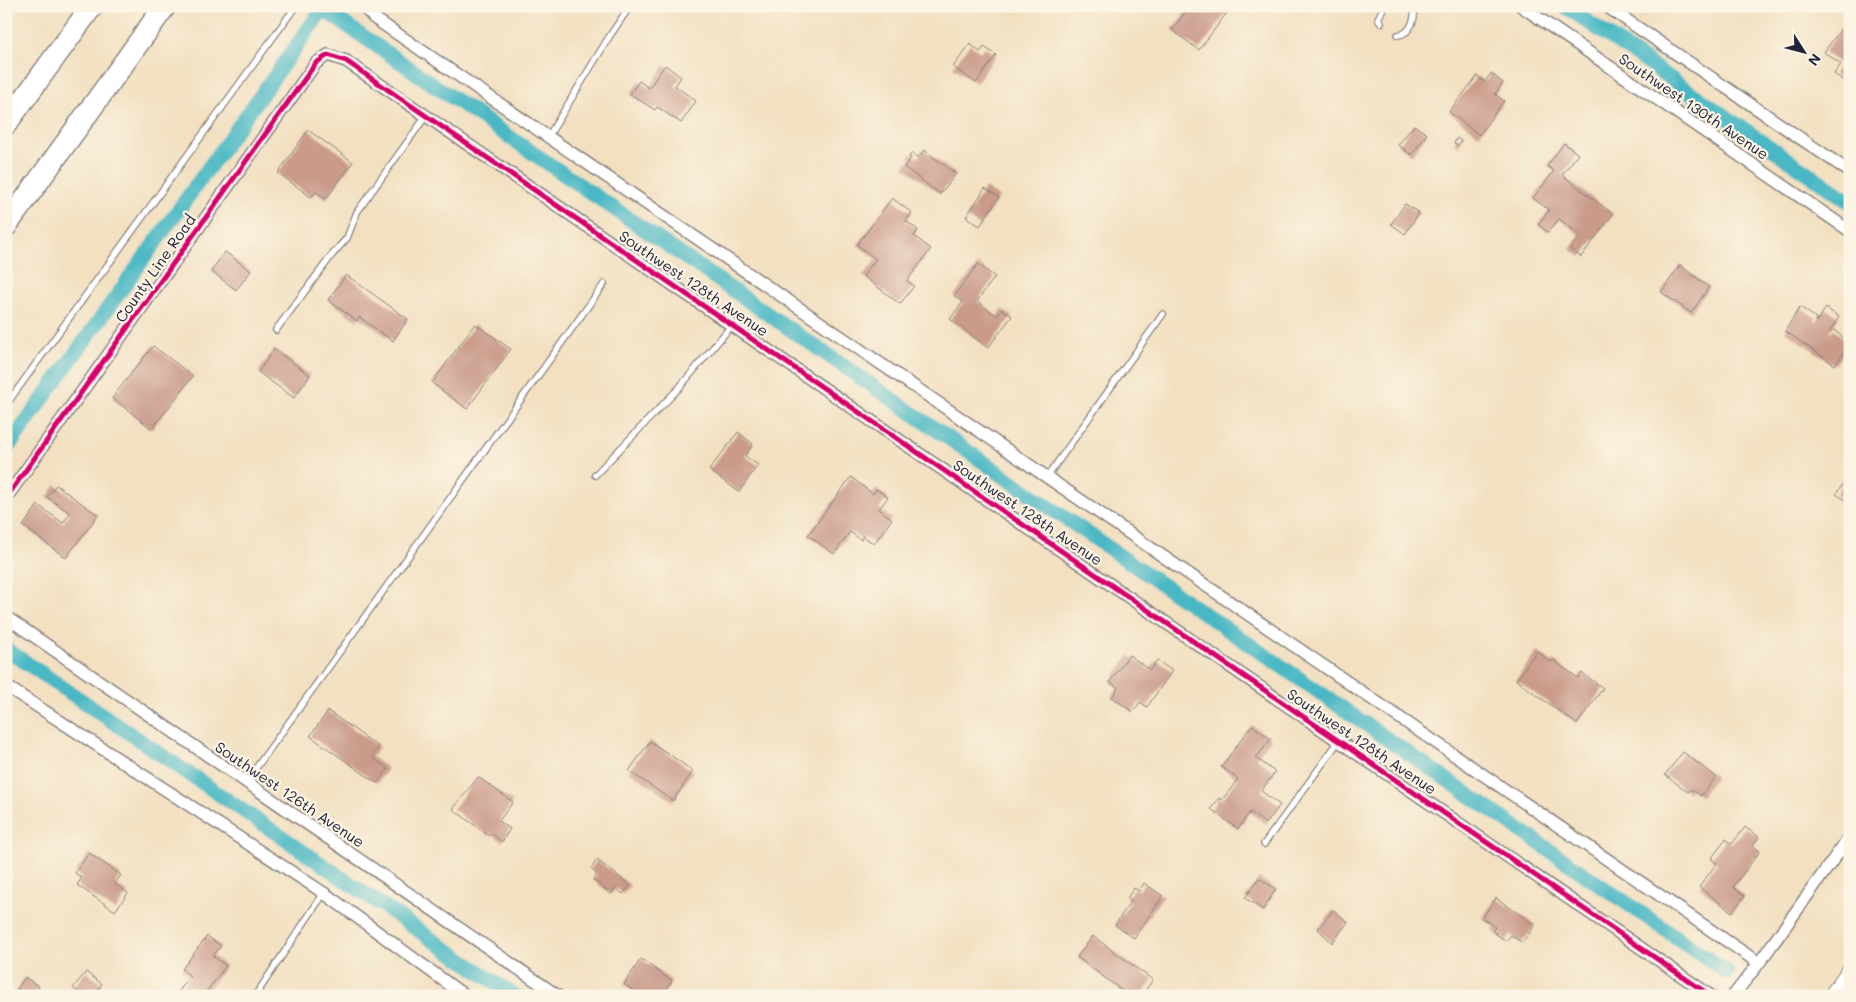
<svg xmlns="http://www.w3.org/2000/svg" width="1856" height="1002" font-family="Mali,sans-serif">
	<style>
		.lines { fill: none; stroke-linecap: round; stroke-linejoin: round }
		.canal { stroke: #4ab8c4; stroke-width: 15 }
		.building { fill: #ca9b8b }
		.lane-casing { stroke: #8a817e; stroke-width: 8 }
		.street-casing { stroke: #8a817e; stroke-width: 14 }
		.primary-casing { stroke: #8a817e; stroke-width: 20 }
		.highway-casing { stroke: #8a817e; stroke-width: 24 }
		.lane { stroke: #fff; stroke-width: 5.5 }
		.street { stroke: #fff; stroke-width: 11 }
		.primary { stroke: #fff; stroke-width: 18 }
		.highway { stroke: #fff; stroke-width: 21 }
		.cycleway-casing { stroke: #fcf5e5; stroke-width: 8 }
		.cycleway { stroke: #d6006c; stroke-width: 5 }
		.labels { text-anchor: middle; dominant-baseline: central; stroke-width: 4.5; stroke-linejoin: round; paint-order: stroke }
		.street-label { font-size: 15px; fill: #22223b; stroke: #fcf5e5 }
	</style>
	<rect width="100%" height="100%" fill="#fcf5e5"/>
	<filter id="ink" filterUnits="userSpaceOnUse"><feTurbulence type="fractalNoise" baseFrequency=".02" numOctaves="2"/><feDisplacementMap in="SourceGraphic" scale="10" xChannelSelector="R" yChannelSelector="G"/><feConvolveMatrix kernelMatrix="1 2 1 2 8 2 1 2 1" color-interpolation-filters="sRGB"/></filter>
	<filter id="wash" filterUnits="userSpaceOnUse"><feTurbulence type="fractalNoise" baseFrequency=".0096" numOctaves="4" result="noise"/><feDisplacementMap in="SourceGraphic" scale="20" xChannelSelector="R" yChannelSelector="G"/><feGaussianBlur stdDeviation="1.12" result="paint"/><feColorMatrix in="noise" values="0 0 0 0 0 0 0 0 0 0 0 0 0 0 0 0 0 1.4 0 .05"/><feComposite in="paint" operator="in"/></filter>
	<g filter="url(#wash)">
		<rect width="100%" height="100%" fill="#f2e0c1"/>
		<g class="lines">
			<path class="canal" d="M1565,6L1850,202
				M323,9L1727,972
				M6,450L325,6
				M6,649L515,996"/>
		</g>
		<g id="blocks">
			<path class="building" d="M1190,6H1232L1199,50L1172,30Z
				M1843,26L1850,31V85L1834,74L1841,64L1824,52Z
				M970,44L980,52L984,47L996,55L976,83L953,67Z
				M665,65L681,77L675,86L696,101L681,123L657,107L655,110L630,94L639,81L649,88Z
				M1491,73L1503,83L1495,94L1504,101L1479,135L1449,112L1477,76L1485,82Z
				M1414,125L1427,134L1412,155L1398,145Z
				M308,130L353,162L326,199L316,192L311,197L278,173Z
				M1457,138L1461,141L1458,146L1454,143Z
				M1564,143L1578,154L1562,175L1613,214L1581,257L1570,249L1580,235L1559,219L1548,232L1538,225L1549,210L1533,198L1554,171L1547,166Z
				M924,150L956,174L940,194L904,167L911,158L909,157L912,153L918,158Z
				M985,188L999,197L980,226L966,217Z
				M892,198L912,213L906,221L918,230L914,236L931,249L907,281L914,286L900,304L863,276L876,259L857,245Z
				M1405,204L1419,213L1405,234L1391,224Z
				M225,252L251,271L236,290L211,271Z
				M978,264L995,277L977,301L997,316L1002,309L1012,316L988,348L950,319L963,302L954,296Z
				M1680,265L1709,287L1691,313L1661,292Z
				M346,275L408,319L393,341L359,317L357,321L328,300Z
				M1800,307L1816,318L1815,321L1816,322L1826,308L1839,317L1830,331L1832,332L1834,330L1850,343L1835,365L1785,331Z
				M475,324L511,349L467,409L432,383Z
				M153,346L193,376L152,429L112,398Z
				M274,349L310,375L294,398L258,372Z
				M738,432L753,444L745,456L758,465L739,492L709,470Z
				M1850,474V503L1836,494Z
				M851,477L873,494L876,489L888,497L879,509L892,519L874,544L863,536L861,540L850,532L834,554L808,535Z
				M56,485L98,515L66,558L23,526L38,505L63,523L70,513L47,497Z
				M1537,651L1551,662L1553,660L1578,678L1582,673L1603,688L1577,724L1516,680Z
				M1129,655L1150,670L1157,660L1172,671L1147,707L1140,702L1133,712L1112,697L1118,688L1110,682Z
				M328,711L379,747L372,757L388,769L377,783L310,736Z
				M1252,725L1271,739L1256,758L1275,772L1261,791L1280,805L1266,824L1250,812L1238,829L1211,809L1219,798L1222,800L1238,779L1221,767Z
				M650,741L693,771L673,801L629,771Z
				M1683,752L1716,777L1701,796L1691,789L1688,792L1665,775Z
				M478,777L513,802L499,821L510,829L502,842L491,833L489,836L453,809Z
				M1745,827L1759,837L1753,846L1760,851L1733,887L1745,896L1732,912L1699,887L1717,863L1711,859L1726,839L1732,844Z
				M89,853L121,875L115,884L128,893L115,911L77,885L82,878L75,873Z
				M597,860L630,885L623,894L616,888L611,894L593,880L597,874L591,869Z
				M1259,878L1276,889L1263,910L1245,898Z
				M1144,883L1163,896L1134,938L1115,925L1131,901L1127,898L1134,888L1139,891Z
				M1496,898L1535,925L1522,943L1511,935L1506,941L1492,931L1495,927L1482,918Z
				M1333,910L1348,922L1332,943L1318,929Z
				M207,936L221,946L213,956L226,966L203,996H179L177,994L190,976L182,969Z
				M1093,936L1153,980L1141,996H1129L1077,957Z
				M641,959L672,981L662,996H634L636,993L624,984Z
				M86,972L102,984L94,996H83L73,988Z
				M25,977L39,987L33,996H17L14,994Z"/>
		</g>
	</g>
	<g filter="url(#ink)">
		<use href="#blocks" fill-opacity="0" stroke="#8a817e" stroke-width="1"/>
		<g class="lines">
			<g class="lane-casing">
				<path id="lane" d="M1381,23L1378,19L1384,6
					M1398,35C1411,34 1416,18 1414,6
					M548,137L609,37L630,6
					M276,330L332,255L347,238L357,212L426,116
					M6,405L296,6
					M595,475L679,388L732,325
					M1047,477L1163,314
					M246,782L604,284
					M1264,844L1339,741
					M255,996L324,893"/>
			</g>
			<g class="street-casing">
				<path id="street" d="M363,6L374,18L1759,963
					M1521,6L1850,231
					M1606,6L1850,172
					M6,498L316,63L328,55L346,61L1711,996
					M6,617L558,996
					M6,686L324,893L465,996
					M1733,996L1759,963L1850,836"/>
			</g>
			<g class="primary-casing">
				<path id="primary" d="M1833,996L1850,972"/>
			</g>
			<g class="highway-casing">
				<path id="highway" d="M6,124L92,6
					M6,226L165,6"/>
			</g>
			<use href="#lane" class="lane"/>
			<use href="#street" class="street"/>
			<use href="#primary" class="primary"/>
			<use href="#highway" class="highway"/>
			<g class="cycleway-casing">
				<path id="cycleway" d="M6,498L316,63L328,55L346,61L1711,996"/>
			</g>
			<use href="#cycleway" class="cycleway"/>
		</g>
	</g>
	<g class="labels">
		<g class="street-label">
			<text transform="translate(1694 106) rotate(34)">Southwest 130th Avenue</text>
			<text transform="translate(155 268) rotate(-55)">County Line Road</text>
			<text transform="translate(694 283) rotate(34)">Southwest 128th Avenue</text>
			<text transform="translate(1028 512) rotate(34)">Southwest 128th Avenue</text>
			<text transform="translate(1362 741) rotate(34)">Southwest 128th Avenue</text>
			<text transform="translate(290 794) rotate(34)">Southwest 126th Avenue</text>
		</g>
	</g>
	<rect width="1856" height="1002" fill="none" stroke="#fcf5e5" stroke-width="25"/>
	<g transform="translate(1804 52) rotate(126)" stroke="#fcf5e5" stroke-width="4" paint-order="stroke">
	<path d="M0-4L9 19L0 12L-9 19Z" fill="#22223b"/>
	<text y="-8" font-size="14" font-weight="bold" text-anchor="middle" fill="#22223b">N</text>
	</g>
</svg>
